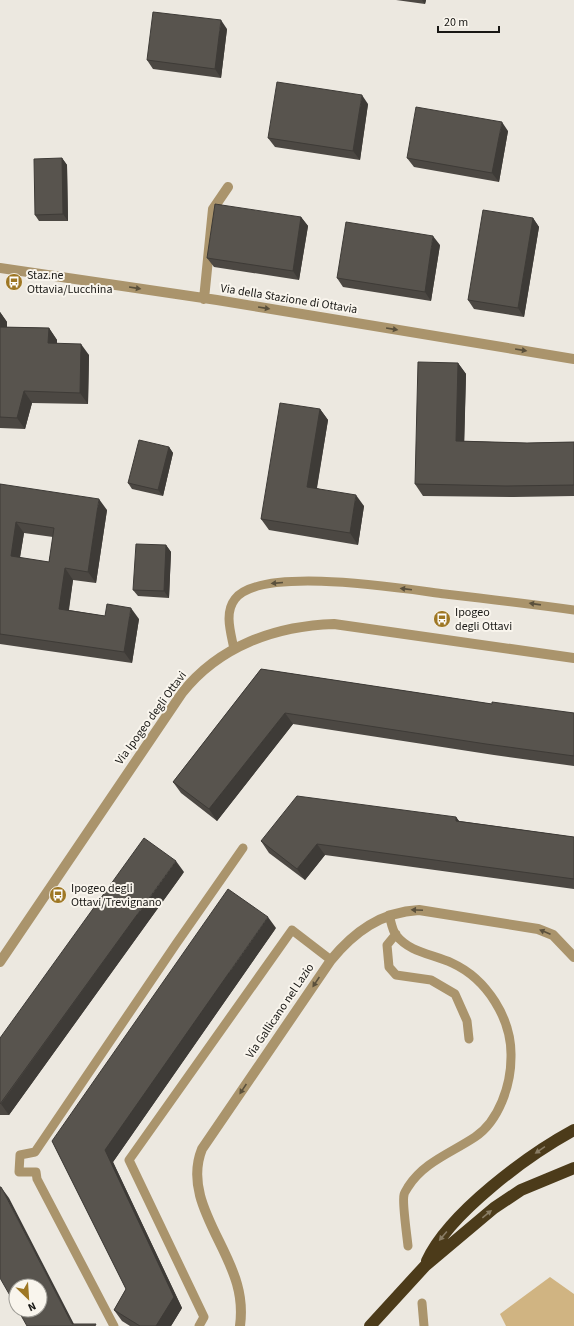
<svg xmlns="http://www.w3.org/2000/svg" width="574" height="1326" font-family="'Source Sans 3',sans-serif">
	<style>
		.forest { fill: #d0b482 }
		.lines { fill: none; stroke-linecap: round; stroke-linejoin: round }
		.service { stroke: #aa946c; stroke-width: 9 }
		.minor { stroke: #aa946c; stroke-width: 10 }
		.tertiary { stroke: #aa946c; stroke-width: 10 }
		.motorway { stroke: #4c3b1a; stroke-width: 12 }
		.wall { fill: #4c4843; fill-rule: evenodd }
		.shaded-wall { fill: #3e3b37 }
		.building { fill: #58544e; stroke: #3e3b37; fill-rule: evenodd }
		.oneway { fill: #5a503c }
		.oneway2 { fill: #897c64 }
		.labels { text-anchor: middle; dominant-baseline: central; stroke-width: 4; stroke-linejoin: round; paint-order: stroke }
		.poi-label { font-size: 12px; fill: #191815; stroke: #f9f5ed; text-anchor: start }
		.street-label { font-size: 12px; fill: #191815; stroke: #f9f5ed }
	</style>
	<rect width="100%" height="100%" fill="#ece8e0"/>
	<path class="forest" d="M550,1277L574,1294V1326H506L500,1314Z"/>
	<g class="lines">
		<path class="service" d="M234,649C231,633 224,613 235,599C261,565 405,589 445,594C488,599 531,604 574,610
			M389,915C391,921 392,930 396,935C410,953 433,954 452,963C487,979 512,1019 511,1057C511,1085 499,1121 475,1137C451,1153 424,1162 408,1187C407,1189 404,1193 404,1195C402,1202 407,1236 408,1246
			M396,934L387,945L389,967L396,975L431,980L455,994L467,1021L469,1039
			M422,1303L424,1326
			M114,1326L37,1179L36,1172H19L20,1155L35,1152L176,944L243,848
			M199,1326L204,1317L129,1160L292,930L331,960"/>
		<path class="minor" d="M0,268L217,300L574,359
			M204,299L213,209L228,187
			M240,1326C242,1311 241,1298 237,1284C225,1240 183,1196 202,1149L331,960C354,932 381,912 419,910L538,929L553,935L574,957"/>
		<path class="tertiary" d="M0,962L182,693C219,646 275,626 334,624L574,658"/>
		<path class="motorway" d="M427,1261C449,1213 528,1155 574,1130
			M370,1326L425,1266L494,1208L521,1190L574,1168"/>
	</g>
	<path class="wall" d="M396,0H426L425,4Z
		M227,29L221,78L153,69L147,60Z
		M368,104L360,160L275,147L268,138Z
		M508,131L499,182L414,167L407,158Z
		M62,158L67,165L68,221H39L35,215Z
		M301,217L308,226L299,280L214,267L207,258Z
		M533,218L539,227L524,317L474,309L468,300Z
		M440,245L431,301L343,287L337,278Z
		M0,312L7,322V327L49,328L57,340V343L89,355L88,404L32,403L25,429L0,428Z
		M458,363L466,374L464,441L527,443L574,442V496L514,497L423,496L415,484Z
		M320,409L328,420L317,488L364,506L358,545L269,530L261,519Z
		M169,447L173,453L163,496L132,489L128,483Z
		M0,484L107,510L96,583L73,580L69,610L105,616L139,619L132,663L0,644ZM24,533L53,537L49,562L20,558Z
		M166,545L171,552L169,598L138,596L133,590Z
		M261,669L492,704L574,713V766L494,755L293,724L217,821L181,793L173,782Z
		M456,817L459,821L574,837V889L325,855L305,880L269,853L261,841Z
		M184,872L9,1115H0V1038Z
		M276,928L113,1162L182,1308L171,1326H130L122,1321L114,1310L126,1289L52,1141Z"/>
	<path class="shaded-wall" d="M422,0H426L425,4Z
		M221,20L227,29L221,78L215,69Z
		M362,95L368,104L360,160L353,151Z
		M502,122L508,131L499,182L492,173Z
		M62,158L67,165L68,221L63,214Z
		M301,217L308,226L299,280L293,271Z
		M533,218L539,227L524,317L518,308Z
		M433,236L440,245L431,301L425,292Z
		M0,312L7,322V338L0,329Z
		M49,328L57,340L56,354L48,343Z
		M81,344L89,355L88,404L80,393Z
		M458,363L466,374L464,453L456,441Z
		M24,391L32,403L25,429L17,418Z
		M320,409L328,420L315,498L307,487Z
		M169,447L173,453L163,496L158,490Z
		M356,495L364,506L358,545L350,533Z
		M99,499L107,510L96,583L88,572Z
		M16,522L24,533L18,568L11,556Z
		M166,545L171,552L169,598L164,591Z
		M65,568L73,580L67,620L59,609Z
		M131,608L139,619L132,663L124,652Z
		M285,713L293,724L217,821L209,809Z
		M456,817L464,828L456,821Z
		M317,844L325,855L305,880L297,869Z
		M176,861L184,872L9,1115L1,1104Z
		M268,917L276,928L113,1162L182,1308L171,1326H156L105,1150Z
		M1,1187L9,1198L75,1326L72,1324Z"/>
	<path class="building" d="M153,12L221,20L215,69L147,60Z
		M277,82L362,95L353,151L268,138Z
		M416,107L502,122L492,173L407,158Z
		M62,158L63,214L35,215L34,159Z
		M215,204L301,217L293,271L207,258Z
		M483,210L533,218L518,308L468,300Z
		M346,222L433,236L425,292L337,278Z
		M0,327L49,328L48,343L81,344L80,393L24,391L17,418L0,417Z
		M418,362L458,363L456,441L527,443L574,442V485L506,486L415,484Z
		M280,403L320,409L307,487L356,495L350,533L261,519Z
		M139,440L169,447L158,490L128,483Z
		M0,484L99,499L88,572L65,568L59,609L105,616L107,604L131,608L124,652L0,634ZM16,522L54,528L49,562L11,556Z
		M136,544L166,545L164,591L133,590Z
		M261,669L492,704V702L574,713V756L486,744L285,713L209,809L173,782Z
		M297,796L456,817V821L574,837V879L317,844L297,869L261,841Z
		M144,838L176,861L0,1104V1038Z
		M228,889L268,917L105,1150L174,1297L156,1326H140L114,1310L126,1289L52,1141Z
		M0,1187H1L72,1324H96L95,1326H27L18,1310H40V1286H16V1306L0,1278Z"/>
	<defs><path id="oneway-solid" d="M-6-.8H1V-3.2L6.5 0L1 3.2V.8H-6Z"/></defs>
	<g class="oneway">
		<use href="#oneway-solid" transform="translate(135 288) rotate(9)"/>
		<use href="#oneway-solid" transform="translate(264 308) rotate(9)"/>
		<use href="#oneway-solid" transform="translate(392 329) rotate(9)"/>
		<use href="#oneway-solid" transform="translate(521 350) rotate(9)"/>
		<use href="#oneway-solid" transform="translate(277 583) rotate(175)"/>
		<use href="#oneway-solid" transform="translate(406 589) rotate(-173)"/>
		<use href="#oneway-solid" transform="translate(535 604) rotate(-172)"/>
		<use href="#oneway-solid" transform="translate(417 910) rotate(-178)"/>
		<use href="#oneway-solid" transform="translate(545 932) rotate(-157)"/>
		<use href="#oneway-solid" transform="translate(316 982) rotate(124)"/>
		<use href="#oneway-solid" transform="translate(243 1089) rotate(124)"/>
	</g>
	<g class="oneway2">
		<use href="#oneway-solid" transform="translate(540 1150) rotate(146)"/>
		<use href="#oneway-solid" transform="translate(487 1214) rotate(-39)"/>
		<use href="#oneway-solid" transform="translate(443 1236) rotate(130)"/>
	</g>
	<defs>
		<g id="bus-disc" transform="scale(0.9)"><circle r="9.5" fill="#9e7724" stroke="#f9f5ed"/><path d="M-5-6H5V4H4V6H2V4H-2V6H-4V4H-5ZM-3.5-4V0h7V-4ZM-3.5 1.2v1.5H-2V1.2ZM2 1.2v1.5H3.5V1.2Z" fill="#fff"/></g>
	</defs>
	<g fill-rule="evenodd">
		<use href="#bus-disc" x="14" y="282"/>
		<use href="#bus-disc" x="442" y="619"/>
		<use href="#bus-disc" x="58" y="895"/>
	</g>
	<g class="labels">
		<g class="poi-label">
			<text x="27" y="275">Staz.ne<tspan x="27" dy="14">Ottavia/Lucchina</tspan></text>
			<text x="455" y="612">Ipogeo<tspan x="455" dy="14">degli Ottavi</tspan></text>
			<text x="71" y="888">Ipogeo degli<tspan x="71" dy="14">Ottavi/Trevignano</tspan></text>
		</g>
		<g class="street-label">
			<text transform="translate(289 299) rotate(9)">Via della Stazione di Ottavia</text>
			<text transform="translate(151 718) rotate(-54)">Via Ipogeo degli Ottavi</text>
			<text transform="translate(280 1011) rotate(-56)">Via Gallicano nel Lazio</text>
		</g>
	</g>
	<g transform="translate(28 1298) rotate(155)"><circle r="19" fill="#f9f5ed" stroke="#9f9d97"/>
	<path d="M0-3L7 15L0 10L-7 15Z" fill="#9e7724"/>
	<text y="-6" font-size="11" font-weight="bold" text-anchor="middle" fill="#191815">N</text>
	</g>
	<path d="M438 26v6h61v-6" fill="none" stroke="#191815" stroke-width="2"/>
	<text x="444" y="26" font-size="12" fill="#191815" stroke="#f9f5ed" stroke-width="3" paint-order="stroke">20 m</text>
</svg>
